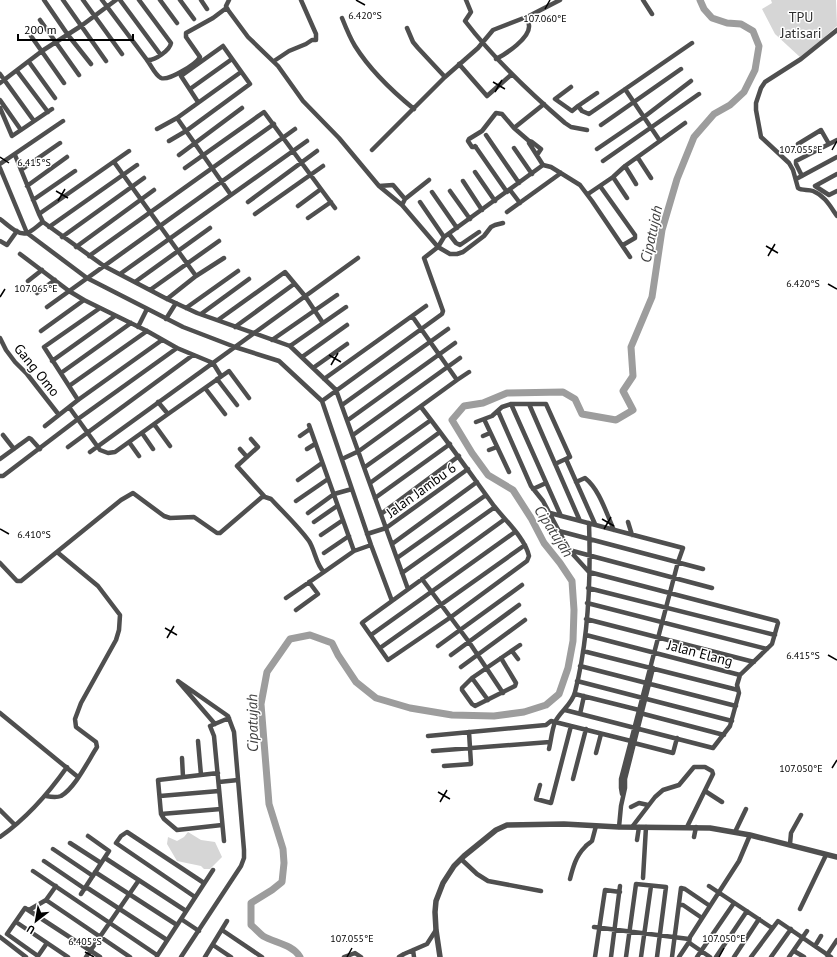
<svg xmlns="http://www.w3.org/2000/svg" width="837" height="957" font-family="'PT Sans',sans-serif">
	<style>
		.green { fill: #d6d6d6 }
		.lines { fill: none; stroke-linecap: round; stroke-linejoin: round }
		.river { stroke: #9d9d9d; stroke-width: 7 }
		.minor { stroke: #4f4f4f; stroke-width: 4.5 }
		.tertiary { stroke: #4f4f4f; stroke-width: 5.5 }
		.ticks { fill: none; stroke: #000; stroke-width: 1.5 }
		.labels { text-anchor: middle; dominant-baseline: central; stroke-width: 3; stroke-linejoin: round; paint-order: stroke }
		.park-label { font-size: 14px; fill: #2d2d2d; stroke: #fff }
		.street-label { font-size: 14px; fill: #000; stroke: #fff }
		.water-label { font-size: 15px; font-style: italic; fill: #3e3e3e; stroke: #fff }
		.ticks-label { font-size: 10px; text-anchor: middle; fill: #000; stroke: #fff; stroke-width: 3; stroke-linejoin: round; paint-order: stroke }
	</style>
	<rect width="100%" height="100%" fill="#fff"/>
	<path class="green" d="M771,0H836L837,26L801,58L775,34L762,9L772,3Z
		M188,832L201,840L215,842L222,857L210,869H204L201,866L177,861L167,844L168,837L177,841L184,837Z"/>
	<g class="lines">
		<path class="river" d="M300,957C292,944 275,943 263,936C259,933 255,928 251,925V903L272,890L282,882L284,863L283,849L269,804L261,704L267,672L290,639L310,635L332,643L338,655L356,682L376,698L410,708L452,715L494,716L524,712L546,705L559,694L568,668L573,641L574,610L572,581L560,563L544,543L531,518L513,490L488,475L472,453L452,420L464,406L483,403L507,393L563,392L575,399L582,414L616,420L633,410L623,391L633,376L631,347L652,297L662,230L677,179L694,137L714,114L730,105L744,92L755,70L759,46L753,31L741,24L727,23L712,18L704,9L700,0"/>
		<path class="minor" d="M44,0L68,35L91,64
			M63,0L106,61
			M83,0L122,54
			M102,0L147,60C155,61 170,50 171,43L139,0
			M120,0L160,54
			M160,0L177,23
			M180,0L194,19
			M201,0L207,9
			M229,0L226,6L228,10L248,37L278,66L303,101L339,138L379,186L402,205L438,247L450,254H457L463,252L484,236L491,227L495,225L503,223
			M466,0L471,12L465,21C494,59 529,92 565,123L571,127L587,130
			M643,0L652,14
			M342,18C346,28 350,38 355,46C370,70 392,91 414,109
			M40,20L79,75
			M407,28L413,42L418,48L445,77
			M837,30L801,59L765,82L761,88L756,103V110L761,137L789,163L793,170L798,188C802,191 808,189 813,191C825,196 830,206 837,216
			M31,36L64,83
			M496,59C506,54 530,38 529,26C529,23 528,19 527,17
			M147,60C151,65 155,75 161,78C169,81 196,64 200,57L186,37V33L213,18L225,9L228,10
			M274,61L289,51L306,44L312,40H316V34L301,0
			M29,62L55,98
			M459,64L487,96L512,74
			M17,71L48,112
			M0,74L34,121
			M0,83L42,51L81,26L116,0
			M571,87L555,99L572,111L578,106L582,111L589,114L692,43
			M190,89L232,59
			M625,89L660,141
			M0,100L21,130L12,136L0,108
			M578,106L597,93
			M601,125L681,69
			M514,128L529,141
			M157,129L177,118
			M21,130L52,109
			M486,135L519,183
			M169,141L186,131L250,84L223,46L181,76L198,102
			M798,144L821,130L829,144
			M475,146L507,192
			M476,147H472L468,141L469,139L482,131L496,113L502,114L514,128L544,104
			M514,148L532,174
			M597,149L644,117L691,81
			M372,150L445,77L478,48L493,30L529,16L560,0
			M15,155L39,214L43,222
			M179,155L242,108
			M537,155L541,149L532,142L529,141V143L543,165
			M638,158L651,178
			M603,161L699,94
			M114,162L196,276
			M0,164L63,121
			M625,166L636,184
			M0,168L27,233L87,278L183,327L235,347L279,361L322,401L371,545L392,601
			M185,168L264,112L335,208
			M21,170L60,143
			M475,172L495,201
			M837,174L815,186L829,195L837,191
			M802,176L796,164V161L837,140
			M613,177L627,198
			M798,178L837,157
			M463,181L482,210
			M27,186L67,157
			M379,186L393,185L405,199
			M600,186L635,235V238L623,245
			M510,190L520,203
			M450,191L470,219
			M432,192L457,228
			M588,194L613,177L625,166L685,123
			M231,195L307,141
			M33,200L75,171
			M248,202L317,151
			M420,202L444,237
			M402,205L405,199L429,180
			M298,206L321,189
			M507,212L561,173
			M39,214L129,151
			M255,214L323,166
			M308,218L331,202
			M0,219C7,224 18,236 27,233C33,231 38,225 43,222L104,266L167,299L197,313L290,346L336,390L408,589
			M49,227L137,165
			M449,234L456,243L460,245L479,232
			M62,237L144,178
			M0,241L7,245L17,231
			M76,247L154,190
			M20,254L69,291L84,300L147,331L177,348L213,363L221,376
			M89,256L274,124
			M120,274L231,195L177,118L241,72
			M28,281L42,270
			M135,282L210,228
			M150,290L219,241
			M37,293L55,280
			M167,299L196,276L224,258
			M47,307L295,129
			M186,308L238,271
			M201,314L249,279
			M166,319L176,303
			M218,320L285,272L305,296L323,323
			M138,327L147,309
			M235,327L294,284
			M41,331L84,300
			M0,338L6,350L15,362L27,374L59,415
			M272,340L337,295
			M290,346L346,307
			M302,357L347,325
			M52,361L115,316
			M313,368L347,344
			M61,373L131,323
			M217,379L237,405
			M324,379L426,306
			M457,380L469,372
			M69,386L147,331
			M205,388L225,414
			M78,400L44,347L100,308
			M322,401L442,314L443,311L424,258L438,247L444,237L543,165L551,167L580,185L592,201L630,257
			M158,402L168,414L229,371L249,398
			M511,404L561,516
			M529,404L580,521
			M342,405L448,329
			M69,407L100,450L108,453L115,452L168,414
			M421,407C446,439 470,473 494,506C505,520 525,538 529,556L527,561L451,617L388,660L362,623L363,622L505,519
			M498,411L531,486L543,501L569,550L589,572L777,621L778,623L772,644L740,675L737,685L739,693L730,726L713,748L565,710
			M484,419L509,472
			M348,420L455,343
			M476,422L492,416L502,407L511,404H546L570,457L555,464
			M154,424L170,446
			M309,425L354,551
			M45,426L78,400L162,340
			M142,433L153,449
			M3,435L14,449
			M353,435L460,358
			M300,436L310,429
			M483,436L490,433
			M251,439L258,447L237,466L265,497L271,499C284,513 298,526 309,541C315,550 316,565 324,572L354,551L371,545
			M129,442L139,456
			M68,447L193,355
			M240,449L247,457
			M307,449L315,444
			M489,450L497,447
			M90,452L358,258
			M0,459L29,438L31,439L40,449
			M342,459L359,451L457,380L412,316
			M566,459L595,524
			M365,467L431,420
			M0,476H3L78,419L177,348
			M298,480L322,463
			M576,482L585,478C600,490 606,513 614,530
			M370,483L440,432
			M533,489L546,483
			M375,498L450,444
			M296,501L328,479
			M308,513L334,494L352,489
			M550,513L683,548L678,562L621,779V788L622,794
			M381,514L459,456
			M314,522L337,506
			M628,522L632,535
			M559,531L703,569
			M367,534L386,528L468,469
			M321,535L343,520
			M392,544L477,482
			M569,550L712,588
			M324,553L349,536
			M397,558L486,495
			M0,563L17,581H21L121,500L133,493L164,516L170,518L194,517L217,533H220L262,497H265
			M402,573L495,507
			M422,579L469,642L503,693
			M588,588L775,635
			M286,598L324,572
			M587,603L767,649
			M296,610L318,594L309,582
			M586,619L754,662
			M371,635L515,532
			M586,635L740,675
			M438,646L522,585
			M380,648L525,545
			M512,651L518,659
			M583,651L738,690
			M451,655L519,605
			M580,666L736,706
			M461,667L525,620
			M472,678L462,688V690L472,704L475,706L515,686L516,683L501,658
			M577,681L732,721
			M575,694L639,710
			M488,700L472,678L520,645
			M0,713L78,777
			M640,713L724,735
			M580,714L584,696
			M428,736L546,725L551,721L631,741
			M198,741L201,775
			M634,743L673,753L677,738
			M549,749C551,740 552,730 555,722C560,711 572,705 575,692C589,637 591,579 589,523
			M433,751L550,742
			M596,753L601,734
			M182,758L183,777
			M444,766L471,764L469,732
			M218,773L158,780L161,814L164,819L177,830L222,825
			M573,779L586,729
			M219,782L238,780
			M540,785L536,799L551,803L571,726
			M705,791L722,802
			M46,796C51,797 56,798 61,796C75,788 88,761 97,747L96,742L76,727L75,719L81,703L116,640L119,630L120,615L98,586L57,552
			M160,796L219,791
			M631,807L639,803L648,805
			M0,810L15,825
			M161,814L221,809
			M619,827L621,806L625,788V779L653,668
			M632,827L655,797L663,790L679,785L694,767H705L712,771L713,774L687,827
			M735,832L746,809
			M0,837C27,818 48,794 67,767
			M694,837L696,827
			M637,840L639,827
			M224,841L214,736L210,726L229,718
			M70,843L101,863
			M790,844L791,833L801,815
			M53,849L93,876
			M105,858L186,911
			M461,859L477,874L488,881L541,891
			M44,861L85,889
			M33,871L157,955
			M95,872L177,925
			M643,878L646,827
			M570,879C573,867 576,856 585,847C587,844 590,843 592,841L596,826
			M709,886L772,928
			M86,887L167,940
			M81,894L109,851L88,836
			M195,897L116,843L121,836L127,832L204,883
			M46,900L130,957
			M679,905H683L702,918
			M800,909L826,855
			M29,910L46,900L56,886
			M181,919L199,931
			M16,922L68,957
			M594,927L689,939
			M222,930L262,957
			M0,937L26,957
			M47,943L38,956L7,934L25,908L100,957
			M213,945L231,957
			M815,946L821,936
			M413,950L414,957
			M794,951L804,957
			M827,955L837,940
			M157,956L213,870
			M86,957L139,880
			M181,957L241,866L244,858V850L234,732L228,716L178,681L215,724
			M205,957L227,921
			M344,957L355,953L361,957
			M399,957L404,954L427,944L436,930
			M595,957L605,890L620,892
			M611,957L620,886
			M626,957L636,884L666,887L657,957
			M641,957L651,886
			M672,957L681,888L685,889L710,906
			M679,957L689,942
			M697,957L734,903
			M710,957L691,944L689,942L690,937L739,861L750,835
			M716,957L747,911
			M734,957L759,919
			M751,957L778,921L831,957
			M771,957L791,929
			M789,957L807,931"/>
		<path class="tertiary" d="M440,957L436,930L435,912L436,901L443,883L454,866L464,856L496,830L507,825L564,824L619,827L710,828L750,835L837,857"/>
	</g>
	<path class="ticks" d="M356,0L365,5M545,9L550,0M493,82L505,89M495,92L502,80M832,150L837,141M0,157L9,163M56,191L68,198M58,201L65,189M766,246L778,253M768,256L775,244M828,284L837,289M0,297L5,289M329,355L341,362M331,365L338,353M602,519L614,526M0,529L9,534M604,529L611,517M165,628L177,635M167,638L174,626M828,655L837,660M832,768L837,760M438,792L450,799M440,802L447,790M85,952L94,957M347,957L352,948M719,957L724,948"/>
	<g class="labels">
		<g class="park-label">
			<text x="801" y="17">TPU<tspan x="801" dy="16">Jatisari</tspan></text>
		</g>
		<g class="street-label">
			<text transform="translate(37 370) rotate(51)">Gang Omo</text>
			<text transform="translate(421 490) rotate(-36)">Jalan Jambu 6</text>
			<text transform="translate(700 653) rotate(15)">Jalan Elang</text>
		</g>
		<g class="water-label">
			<text transform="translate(651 234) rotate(-78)">Cipatujah</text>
			<text transform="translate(554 531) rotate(57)">Cipatujah</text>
			<text transform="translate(252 723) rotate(-91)">Cipatujah</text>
		</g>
	</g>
	<g class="ticks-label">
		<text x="365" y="19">6.420°S</text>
		<text x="545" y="22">107.060°E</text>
		<text x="801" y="153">107.055°E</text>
		<text x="34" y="166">6.415°S</text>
		<text x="803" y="287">6.420°S</text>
		<text x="36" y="292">107.065°E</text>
		<text x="34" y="538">6.410°S</text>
		<text x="803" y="659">6.415°S</text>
		<text x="801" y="772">107.050°E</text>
		<text x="352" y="942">107.055°E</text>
		<text x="724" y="942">107.050°E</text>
		<text x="85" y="945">6.405°S</text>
	</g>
	<g transform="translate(36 921) rotate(211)" stroke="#ffffff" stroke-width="3" paint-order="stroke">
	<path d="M0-3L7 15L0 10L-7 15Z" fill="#000000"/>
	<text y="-6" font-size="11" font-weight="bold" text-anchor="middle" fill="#000000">U</text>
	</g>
	<path d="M18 34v6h115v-6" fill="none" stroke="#000000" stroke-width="2"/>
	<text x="24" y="34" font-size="12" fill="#000000" stroke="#ffffff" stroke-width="3" paint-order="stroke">200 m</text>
</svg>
